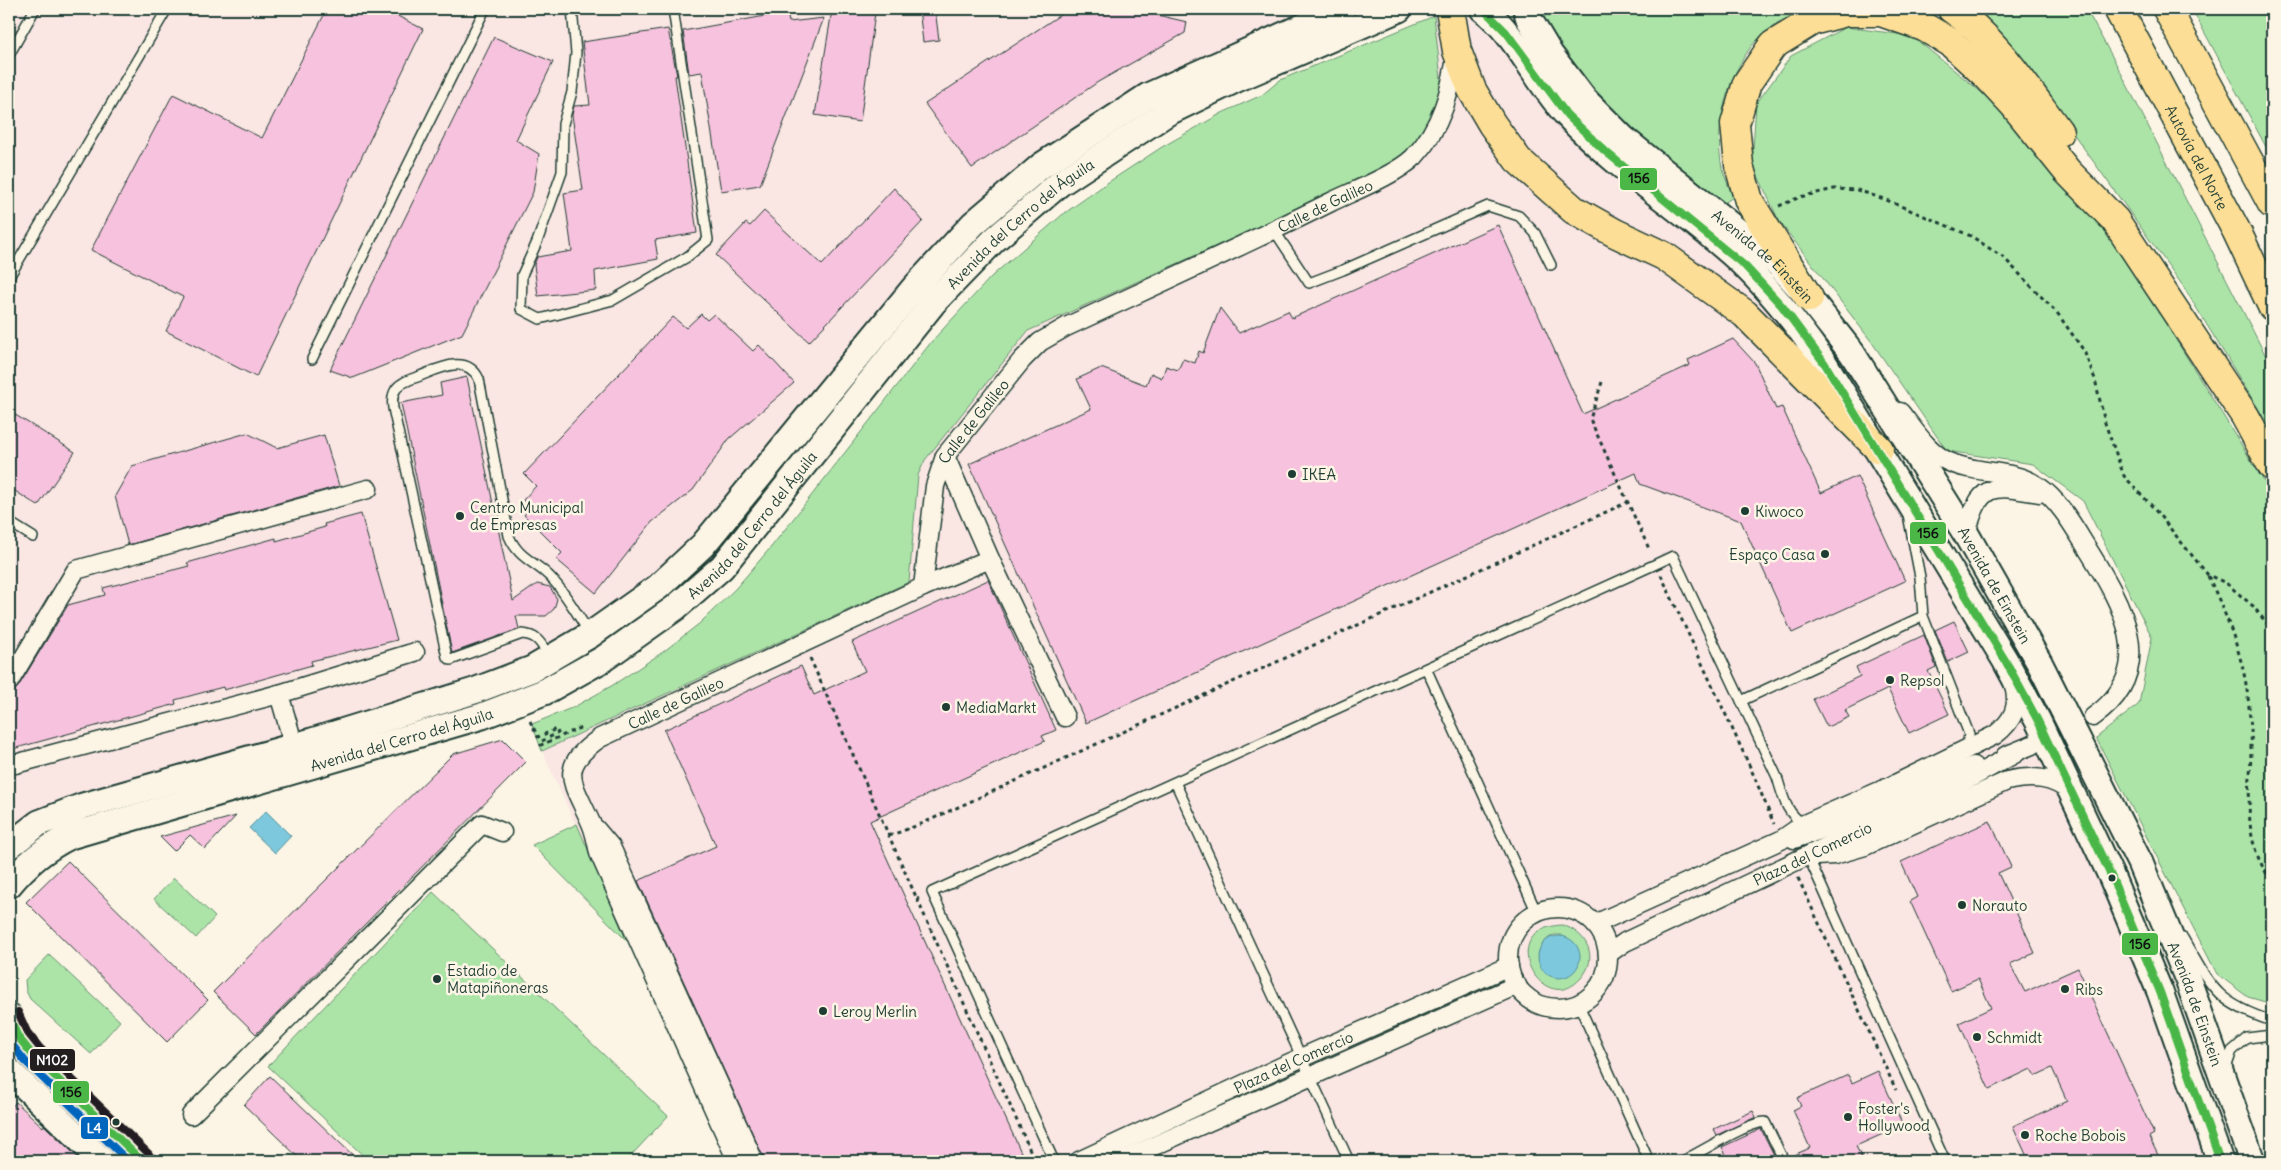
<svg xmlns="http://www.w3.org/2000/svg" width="2281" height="1170" font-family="Delius,sans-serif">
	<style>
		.built { fill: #fae6e3 }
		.green { fill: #ace4a8; stroke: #66906e; fill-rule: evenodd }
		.water { fill: #7dc8dd; stroke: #579099 }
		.building { fill: #f7c2dd; stroke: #1f3d34 }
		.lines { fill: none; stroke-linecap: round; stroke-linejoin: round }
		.lane-casing { stroke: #1f3d34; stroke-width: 12 }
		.street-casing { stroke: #1f3d34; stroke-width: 21 }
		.secondary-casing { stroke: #1f3d34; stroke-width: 29 }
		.highway-casing { stroke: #1f3d34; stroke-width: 31 }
		.path { stroke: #1f3d34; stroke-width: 3; stroke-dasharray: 4 4; stroke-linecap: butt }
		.lane { stroke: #fcf5e5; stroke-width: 9 }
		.street { stroke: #fcf5e5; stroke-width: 18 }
		.secondary { stroke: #fcf5e5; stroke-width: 25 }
		.highway { stroke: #fdde96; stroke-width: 28 }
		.bus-1-casing { stroke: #fcf5e5; stroke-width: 11 }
		.bus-2-casing { stroke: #fcf5e5; stroke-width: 11 }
		.bus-3-casing { stroke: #fcf5e5; stroke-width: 11 }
		.bus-1 { stroke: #4ab747; stroke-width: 8 }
		.bus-2 { stroke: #0065bd; stroke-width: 8 }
		.bus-3 { stroke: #231f20; stroke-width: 8 }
		.poi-dot { fill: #1f3d34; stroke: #fcf5e5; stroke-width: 2 }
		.labels { text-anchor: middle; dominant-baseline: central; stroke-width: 5; stroke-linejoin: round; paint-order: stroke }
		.street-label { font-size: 15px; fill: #1f3d34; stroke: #fcf5e5 }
		.poi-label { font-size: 15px; fill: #1f3d34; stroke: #fcf5e5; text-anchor: start }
		.line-badge { stroke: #fcf5e5; stroke-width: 2 }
		.badge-label { font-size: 14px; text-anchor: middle; font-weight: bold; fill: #fff }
		.pale-badge-label { font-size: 14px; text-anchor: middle; font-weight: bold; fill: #111 }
	</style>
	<rect width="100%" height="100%" fill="#fcf5e5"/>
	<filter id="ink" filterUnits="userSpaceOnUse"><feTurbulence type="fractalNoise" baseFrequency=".02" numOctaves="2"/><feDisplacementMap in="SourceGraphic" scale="10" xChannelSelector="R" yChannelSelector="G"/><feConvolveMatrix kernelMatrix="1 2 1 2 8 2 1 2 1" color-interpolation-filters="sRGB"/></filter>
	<g filter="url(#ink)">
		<path class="built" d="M9,9H1342L1148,96L973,224L703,545L532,669L83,806L9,846Z
			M1433,9H1483L1769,293L2005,660L2220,1161H728L542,751L817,627L909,582L918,475L925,460L1028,331L1060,315L1271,222L1442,88Z"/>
		<path class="green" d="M1535,9H1806C1786,17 1760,32 1748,51C1726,83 1714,129 1722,168C1725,178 1729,187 1733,197L1723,204C1649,147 1583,89 1535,9Z
			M1976,9H2086L2120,71L2272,368V431L2183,286L2016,54Z
			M2192,9H2272V158Z
			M1434,16L1442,88L1424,131L1407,154L1378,173L1028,331L925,460L918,475L909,582L542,751L532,724L574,707L613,685L663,652L700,623L736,588L772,546L932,341L992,276L1062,215L1107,183L1162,147L1222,113L1262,95L1280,80Z
			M1846,27L1912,36L1992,101L2117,245L2272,494V1004L2248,997L2217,974L2096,738L2139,704L2152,637L2083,501L2033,464L1947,451L1871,341L1779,221L1752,163L1756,104L1791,56Z
			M577,824L627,941L532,845Z
			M174,878L215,917L196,938L154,899Z
			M433,892L668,1116L626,1161H369L268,1066Z
			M1562,925C1586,932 1600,957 1581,978C1543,1021 1492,929 1562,925ZM1554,935H1561L1547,974C1533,961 1537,943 1554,935Z
			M49,955L120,1021L91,1054L30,999L26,991L25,980Z"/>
		<path class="water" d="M266,811L291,836L275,853L249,828Z
			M1538 957a21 21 0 1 1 42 0a21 21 0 1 1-42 0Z"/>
		<path class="building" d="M327,9H384L423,29L256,377L166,331L183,297L91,250L173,94L262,138Z
			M919,9H935L939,40L923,42Z
			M1069,9H1132L1187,22L1185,33L1098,82L972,168L925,104Z
			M832,10L875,13L860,122L815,115Z
			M787,12L789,22L824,18L760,185L721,191L702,72L689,74L683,31Z
			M668,29L677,76H675L697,233L655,240L658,259L595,271L596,290L538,296L534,265L537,257L572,251L564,193L583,190L572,115L574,106L590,105L582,42Z
			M494,37L553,62L516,140L539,154L533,192L462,334L353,378L330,370Z
			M894,188L923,221L809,342L716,255L746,223L750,226L764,211L822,265Z
			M1498,225L1583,414L1690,365L1688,360L1733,339L1755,363L1776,409L1782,407L1821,493L1857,476L1905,581L1792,633L1741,521L1640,484L1636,473L1086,723L969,464L1091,409L1077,379L1101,368L1146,385L1151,373L1162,378L1166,366L1178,370L1183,359L1195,363L1199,351L1203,353L1220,308L1239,333L1288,311L1292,318Z
			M701,314L707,320L714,314L753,351L759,345L794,383L729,439L693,490L652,522L596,593L556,559L562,553L524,515L530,508L523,500L536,486L524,474L673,317L686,328Z
			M467,377L513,601L537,584L550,587L557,599L554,609L546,616H516L519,629L452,653L401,403L442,395L440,383Z
			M9,411L75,452L38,506L9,487Z
			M247,433L277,448L324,435L339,486L128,545L115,496L132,466Z
			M361,514L397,640L311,661L312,665L224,690L223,687L175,700L176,704L9,750V695L18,687L68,605L105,595L103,588L189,566L187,563L276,538V541L325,527L324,524Z
			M988,580L1056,730L1042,736L1045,741L870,821L1025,1161H765L638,881L716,846L664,730L801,666L814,695L865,671L852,642Z
			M1954,621L1969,652L1948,662L1935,630Z
			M1924,635L1936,667L1928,671L1949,714L1909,733L1888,689L1845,710L1849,717L1827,727L1813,699L1860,676L1856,667Z
			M503,739L526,762L256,1034L213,992L453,754Z
			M236,816L205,849L190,835L174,851L160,837Z
			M1990,821L2011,867L1998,873L2035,953L2010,964L2025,992L2078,968L2154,1134L2149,1137L2161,1161H2029L2013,1126L2067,1101L2052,1068L2035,1076L2031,1069L1989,1089L1959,1023L1991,1008L1978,979L1951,991L1910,901L1917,897L1901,862Z
			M68,861L208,1000L167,1042L26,902Z
			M1878,1071L1903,1125L1856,1146L1863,1161H1790L1789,1157L1810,1148L1793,1110L1801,1106L1797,1098L1848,1075L1852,1083Z
			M270,1076L359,1161H302L244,1105Z
			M16,1102L43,1127L44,1125L82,1161H9V1110Z
			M1753,1111L1756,1117L1717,1135L1714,1129Z
			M1761,1129L1777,1161H1729L1722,1147Z"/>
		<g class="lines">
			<g class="lane-casing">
				<path id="lane" d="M572,9L576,53L572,92L563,124L562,172L537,242L522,275L521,309L540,319L613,300L687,257L708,240L673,9
					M9,55L35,9
					M1274,230L1309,283L1343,270L1488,206L1519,216L1535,233L1551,265
					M9,277L167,9
					M312,359L485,9
					M9,522L33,537
					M1923,616L1969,734L1967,748
					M549,656C541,644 538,635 522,634L456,658L451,660L447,657L393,408C392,401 392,395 396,389C402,381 412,379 420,376C440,368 467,354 479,379L509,536C519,560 537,562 552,579C567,595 578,616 590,634
					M1426,668L1537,913
					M1741,701L1923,616L1920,577L1909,520
					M1175,782L1349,1161
					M1808,856L1945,1161
					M2183,938C2211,987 2216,1003 2272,1021
					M1578,1003L1649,1161
					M2225,1071L2232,1051L2247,1038L2272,1035
					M1054,1161L932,892L1656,564L1673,556L1777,777C1783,796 1786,814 1804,824
					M1685,1161L1688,1158C1706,1149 1747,1123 1765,1122L1784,1161"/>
			</g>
			<g class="street-casing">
				<g id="street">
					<path d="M1900,412C1914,429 1927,451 1947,461C1976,475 2011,468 2038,486C2059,500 2074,527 2087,548C2122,604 2161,669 2093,717"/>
					<path d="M945,456L990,559L1065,717"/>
					<path d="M1966,534C1980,483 1990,484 2039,493"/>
					<path id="s1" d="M923,587L935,486L945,456L1022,360L1040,342L1066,327C1154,286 1243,246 1331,202C1354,191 1397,174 1414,157C1442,127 1450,92 1457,53"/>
					<path d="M9,682L76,570L368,489"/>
					<path d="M279,694L294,746"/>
					<path d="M2005,756L2032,745"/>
					<path d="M9,762L15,764L279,694L415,652"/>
					<path d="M595,828L611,847L754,1161"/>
					<path d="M1794,839L1829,827L1940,778L1973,766"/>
					<path d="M1816,856L1834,855L1865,846L2007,781C2032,775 2053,777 2072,793"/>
					<circle cx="1558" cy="958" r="50"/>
					<path d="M1595,924L1781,840L1804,824L1891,786L1995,735C2013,721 2021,706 2013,682"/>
					<path id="s2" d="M1608,954L1625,942L1961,783L2016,753"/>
					<path d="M191,1115L482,824L502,832"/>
					<path id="s3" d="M737,1161L599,853C597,843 595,832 591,823C573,782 556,769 600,738L923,587L990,559"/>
					<path id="s4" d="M1079,1161L1285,1065L1509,966"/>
					<path d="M1120,1161L1517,985"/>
				</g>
			</g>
			<g class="secondary-casing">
				<g id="secondary">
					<path d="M1483,9C1516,34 1538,84 1567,115C1616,168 1678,206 1732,254C1768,286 1798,325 1825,364L2005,660L2038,721L2112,878L2160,992L2220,1161"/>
					<path id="s5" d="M1526,9L1529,19L1550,54L1584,99L1624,139L1778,264L1809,298L1852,353L1966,534L2040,664L2140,863L2188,980L2252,1161"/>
					<path d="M9,846L39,823L83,806L312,741L474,691L532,669L590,635L658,587L703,545L914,288L973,224L1041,166L1148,96L1342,9"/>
					<path id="s6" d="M9,885C25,865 46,848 70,836L482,716L544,692L603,659L675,608L722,567L934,302L994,240L1059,184L1167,113L1237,79L1399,9"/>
					<path d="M9,1016L18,1037L32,1054L142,1161"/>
					<path d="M9,1071L102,1161"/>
				</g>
			</g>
			<g class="highway-casing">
				<g id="highway">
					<path d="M1450,9L1457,51L1472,90L1492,124L1518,160L1574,210L1615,233L1664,256L1745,314L1879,449"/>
					<path d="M1952,9C1996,39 2027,89 2059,132"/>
					<path id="s7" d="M2118,9L2237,232L2272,306"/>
					<path d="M2167,9L2272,204"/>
					<path d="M1809,298L1749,201L1739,165L1735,124L1747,83L1773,45L1812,21L1846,12H1881L1924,27L1950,42L1987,76L2014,105L2067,171L2115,220L2245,416L2272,466"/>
				</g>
			</g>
			<path class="path" d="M1779,206L1800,197L1834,189L1857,190L1884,199L1971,236L2004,258L2058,314L2084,351L2095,379L2105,423L2124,476L2151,505L2208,575L2226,583L2253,606L2272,630
				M1602,382L1590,419L1650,551
				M1661,575L1751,769L1774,824
				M2208,576C2228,618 2245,660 2249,707C2250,719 2252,732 2251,745C2251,794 2240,839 2272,881
				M810,658L917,899L919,898
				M530,721L538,737L556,729L558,733L540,742L541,745L582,727
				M889,836L921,824L1628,502
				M1798,878L1896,1090
				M917,899L1035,1161"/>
			<use href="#lane" class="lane"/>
			<use href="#street" class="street"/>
			<use href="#secondary" class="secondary"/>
			<use href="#highway" class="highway"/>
			<g class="bus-1-casing">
				<path id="bus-1" d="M1483,9L1506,32L1567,115L1606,152L1745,266L1782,306L1825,364L2005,660L2038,721L2112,878L2160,992L2220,1161
					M9,1016L18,1037L32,1054L142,1161"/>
			</g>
			<g class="bus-2-casing">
				<path id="bus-2" d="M9,1041L25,1061L128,1161"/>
			</g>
			<g class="bus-3-casing">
				<path id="bus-3" d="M18,1012L27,1032L39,1047L149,1154"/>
			</g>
			<use href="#bus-1" class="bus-1"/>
			<use href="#bus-2" class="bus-2"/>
			<use href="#bus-3" class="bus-3"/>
		</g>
	</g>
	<g class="poi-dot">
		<circle cx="1292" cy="474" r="5"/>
		<circle cx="1745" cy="511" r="5"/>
		<circle cx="460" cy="516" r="5"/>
		<circle cx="1825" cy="554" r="5"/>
		<circle cx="1890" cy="680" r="5"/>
		<circle cx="946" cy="707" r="5"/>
		<circle cx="2112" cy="878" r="4.5"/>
		<circle cx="1962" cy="905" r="5"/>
		<circle cx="437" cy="979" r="5"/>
		<circle cx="2065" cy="989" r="5"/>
		<circle cx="823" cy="1011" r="5"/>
		<circle cx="1977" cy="1037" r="5"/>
		<circle cx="1848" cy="1117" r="5"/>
		<circle cx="116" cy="1122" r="4.5"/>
		<circle cx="2025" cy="1135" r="5"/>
	</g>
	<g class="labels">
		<g class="street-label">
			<text stroke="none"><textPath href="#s7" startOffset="168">Autovía del Norte</textPath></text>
			<text stroke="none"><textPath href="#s1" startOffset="598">Calle de Galileo</textPath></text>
			<text stroke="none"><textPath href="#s6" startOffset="1249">Avenida del Cerro del Águila</textPath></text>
			<text stroke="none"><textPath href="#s5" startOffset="346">Avenida de Einstein</textPath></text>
			<text stroke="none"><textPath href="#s1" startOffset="178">Calle de Galileo</textPath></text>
			<text stroke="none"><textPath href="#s6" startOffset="844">Avenida del Cerro del Águila</textPath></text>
			<text stroke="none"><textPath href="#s5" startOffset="751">Avenida de Einstein</textPath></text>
			<text stroke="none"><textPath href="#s3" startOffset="552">Calle de Galileo</textPath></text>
			<text stroke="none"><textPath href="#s6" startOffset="424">Avenida del Cerro del Águila</textPath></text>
			<text stroke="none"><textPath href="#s2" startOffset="228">Plaza del Comercio</textPath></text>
			<text stroke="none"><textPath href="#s5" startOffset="1216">Avenida de Einstein</textPath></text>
			<text stroke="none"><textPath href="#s4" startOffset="236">Plaza del Comercio</textPath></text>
		</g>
		<g class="poi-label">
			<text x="1302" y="474">IKEA</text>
			<text x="470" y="507">Centro Municipal<tspan x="470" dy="17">de Empresas</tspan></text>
			<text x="1755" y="511">Kiwoco</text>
			<text x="1815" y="554" text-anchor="end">Espaço Casa</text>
			<text x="1900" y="680">Repsol</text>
			<text x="956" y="707">MediaMarkt</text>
			<text x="1972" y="905">Norauto</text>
			<text x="447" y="970">Estadio de<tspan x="447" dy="17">Matapiñoneras</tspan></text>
			<text x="2075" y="989">Ribs</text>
			<text x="833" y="1011">Leroy Merlin</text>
			<text x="1987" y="1037">Schmidt</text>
			<text x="1858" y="1108">Foster's<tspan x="1858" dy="17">Hollywood</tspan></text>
			<text x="2035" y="1135">Roche Bobois</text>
		</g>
	</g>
	<g class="line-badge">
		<rect x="1619" y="167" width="39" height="24" rx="5" fill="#4ab747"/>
		<rect x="1909" y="521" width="38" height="24" rx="5" fill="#4ab747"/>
		<rect x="2121" y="932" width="38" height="24" rx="5" fill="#4ab747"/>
		<rect x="29" y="1048" width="47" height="24" rx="5" fill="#231f20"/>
		<rect x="52" y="1080" width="38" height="24" rx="5" fill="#4ab747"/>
		<rect x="80" y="1116" width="29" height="24" rx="5" fill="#0065bd"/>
	</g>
	<g class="badge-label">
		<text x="52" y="1065">N102</text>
		<text x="94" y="1133">L4</text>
	</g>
	<g class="pale-badge-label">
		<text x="1639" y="183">156</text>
		<text x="1928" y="538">156</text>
		<text x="2140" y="949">156</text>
		<text x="71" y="1097">156</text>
	</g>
	<rect width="2281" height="1170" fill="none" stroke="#fcf5e5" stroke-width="30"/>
	<rect x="15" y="15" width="2251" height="1140" fill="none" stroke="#1f3d34" stroke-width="2" filter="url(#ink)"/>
</svg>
